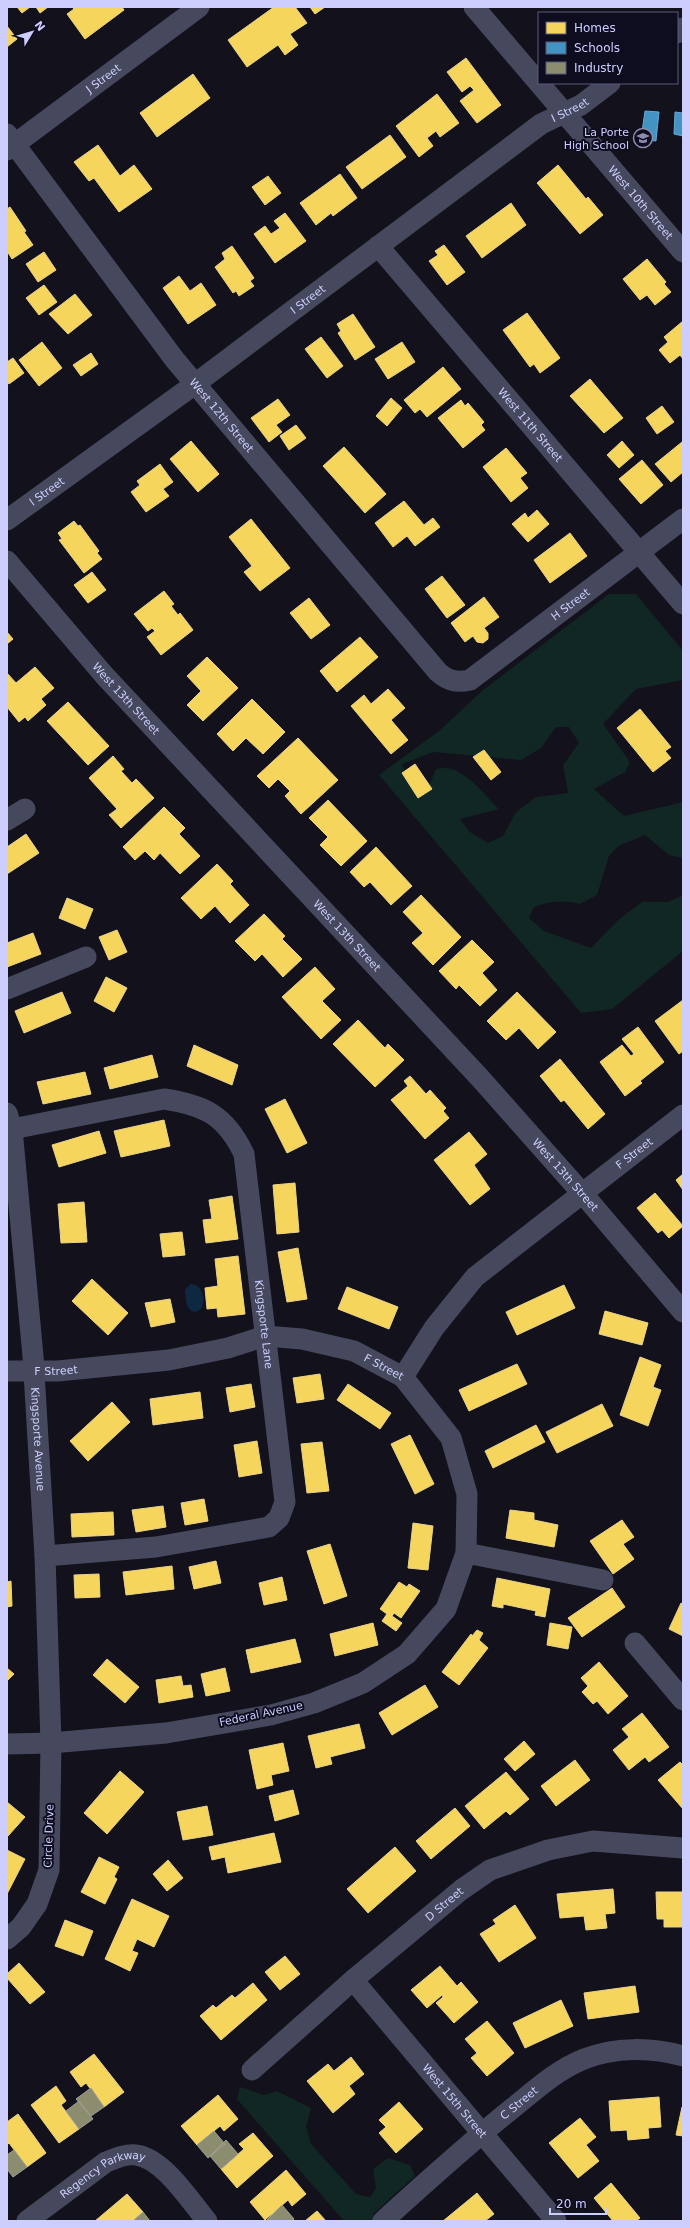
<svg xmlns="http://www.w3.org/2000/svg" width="690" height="2228" font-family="'DejaVu Sans',sans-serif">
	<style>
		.green { fill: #102724; fill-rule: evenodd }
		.water { fill: #0d2840 }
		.homes { fill: #f6d55c; stroke: #ead38d }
		.schools { fill: #4393c3; stroke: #6ca5d5 }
		.industry { fill: #8c8c6e; stroke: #a0a099 }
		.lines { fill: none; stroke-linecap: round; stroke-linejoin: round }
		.minor { stroke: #46485d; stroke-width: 21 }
		.labels { text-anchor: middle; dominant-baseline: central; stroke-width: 4; stroke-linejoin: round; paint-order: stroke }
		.street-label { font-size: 11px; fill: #cdcefe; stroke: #0e0d20 }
		.poi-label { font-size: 11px; fill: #cdcefe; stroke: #0e0d20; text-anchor: end }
	</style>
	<rect width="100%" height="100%" fill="#12111c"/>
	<path class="green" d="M609,594H636L683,651V680L636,689L603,724L630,762L625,772L594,789L624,816L683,802V858L669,855L645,835L618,846L609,856L597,895L580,904C562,900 551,901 534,907L529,918L544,931L591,948L618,920L642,902H668L683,895V951L612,1009L581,1013L379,775L439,731L483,690ZM556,727H569L579,743L563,765L568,793L536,797L516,812L503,836L488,843L470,832L460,819L499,809C482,793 462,762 436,769L428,788L408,782L402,764L433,752L521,760L541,748Z
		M240,2087L264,2095L277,2091L311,2108L306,2126L311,2144L356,2194L370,2197L376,2188L373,2169L388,2158L410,2165L415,2176L373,2214L377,2221H344L237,2099Z"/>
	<path class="water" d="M190,1284C202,1283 207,1301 201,1309L195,1312C185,1310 186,1299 185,1290Z"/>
	<path class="homes" d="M17,7H30L22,13Z
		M36,7H48L40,13Z
		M72,7H122L124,10L85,39L67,14L74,9Z
		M274,7H295L307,23L290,34L298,45L285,55L278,45L247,67L228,40Z
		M310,7H325L315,14Z
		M7,26L17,39L7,47Z
		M466,58L501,105L477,123L460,101L474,90L470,86L462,92L447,72Z
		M193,74L210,98L157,137L140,113Z
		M437,94L459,123L440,137L436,131L427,138L433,146L419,157L396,126Z
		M390,135L406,157L362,189L346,167Z
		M98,145L120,176L134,165L152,189L119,212L94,178L89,181L74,162Z
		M558,165L586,199L588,197L603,215L580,234L537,183Z
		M340,174L357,198L333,216L331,213L316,225L300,203Z
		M268,176L281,193L265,205L252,187Z
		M511,203L526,225L482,258L466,236Z
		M10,207L26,231L24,232L33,245L12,259L7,251V209Z
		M285,213L306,241L275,263L254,234L265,226L271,234L280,228L274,221Z
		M444,245L465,272L447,285L429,261L438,255L435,251Z
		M232,246L254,278L250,281L254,286L239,296L236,291L233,293L215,267L225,259L222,253Z
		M44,252L56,270L38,282L26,264Z
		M647,259L666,282L664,284L671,292L655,305L647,295L640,300L623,279Z
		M179,276L190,291L201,283L216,305L188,324L163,288Z
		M44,285L57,302L39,315L26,298Z
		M75,294L92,315L68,334L49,314Z
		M527,313L560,358L540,373L534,364L530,367L503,330Z
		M353,314L375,347L355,360L338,333L341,331L337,324Z
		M683,321V359L680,355L670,363L659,350L668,342L664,337Z
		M321,337L343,366L327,378L305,349Z
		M42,342L62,368L39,386L19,360Z
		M402,342L415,362L388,379L375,359Z
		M91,353L98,364L81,376L73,365Z
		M13,358L24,373L9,384L7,381V362Z
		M443,367L461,389L427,417L420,409L415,413L404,400Z
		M590,379L623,418L604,433L570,396Z
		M391,398L402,408L387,426L376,416Z
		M278,399L290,415L276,425L282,432L269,442L251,418Z
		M461,400L465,406L468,403L484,422L481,425L485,430L463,448L438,418Z
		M662,406L674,422L657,434L646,418Z
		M296,425L306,438L289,450L280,436Z
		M191,441L219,474L198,492L170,459Z
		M622,441L634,455L619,468L607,455Z
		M682,442L683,472L671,482L655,464Z
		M344,447L386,494L365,513L323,466Z
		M506,448L527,473L520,478L528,488L511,502L483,467Z
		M642,460L663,485L641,504L619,479Z
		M160,464L173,482L163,489L169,496L146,512L131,492L140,485L137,481Z
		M404,501L424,525L433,518L440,527L415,546L407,536L393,547L375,523Z
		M537,510L549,524L528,542L512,524L525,513L528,518Z
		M251,519L290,568L260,591L244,572L252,566L229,537Z
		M74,521L78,526L80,525L99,551L97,553L102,559L84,573L59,540L62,539L58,533Z
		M570,533L587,556L550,583L534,560Z
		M92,572L106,590L88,603L74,585Z
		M442,576L465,605L447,618L425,589Z
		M164,591L174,604L171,606L178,615L180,613L193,630L161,655L147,637L155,631L152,628L148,631L134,614Z
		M484,597L499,617L484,628L488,633V639L483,643L477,642L473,636L465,642L451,623Z
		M309,598L330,625L311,639L290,613Z
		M7,632L13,639L7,644Z
		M360,637L378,657L337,692L320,671Z
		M207,657L238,688L203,721L187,705L201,691L187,676Z
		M35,667L54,688L41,699L46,705L28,721L25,717L19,722L7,707V673L16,683Z
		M388,689L405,708L391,720L408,740L391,754L351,706L364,695L371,704Z
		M252,699L285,732L263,754L246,738L233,751L217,734Z
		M68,702L109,746L88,765L47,721Z
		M640,709L671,747L665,751L671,758L653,772L617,728Z
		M298,738L338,780L301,814L285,796L290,791L278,779L269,788L257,776Z
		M484,750L501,772L491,780L473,757Z
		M113,756L124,769L121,771L132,783L136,779L154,798L121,828L109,815L117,809L89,778Z
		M415,764L432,789L418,798L402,773Z
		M328,800L367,841L341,866L320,845L328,837L309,818Z
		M164,807L185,828L179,834L200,856L180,874L160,853L154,860L145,851L135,860L123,847Z
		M26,834L39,853L7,874V847Z
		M376,847L412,886L391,905L370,882L364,887L350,872Z
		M217,864L233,881L230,884L249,905L230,923L215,906L201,919L181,898Z
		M421,895L461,937L433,965L412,943L423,933L403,912Z
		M67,898L93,909L85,929L59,918Z
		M264,914L285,936L282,939L302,959L283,977L262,954L255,961L235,941Z
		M117,930L127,952L109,960L99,937Z
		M33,933L41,954L7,967V943Z
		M472,940L494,962L482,973L497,990L480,1006L459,985L456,989L439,971Z
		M315,967L335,989L322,1001L341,1020L321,1039L282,997Z
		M106,977L127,988L114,1012L94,1001Z
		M62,992L71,1013L24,1033L15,1011Z
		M517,992L556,1032L538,1049L519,1028L506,1040L487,1021Z
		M683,1000V1051L679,1054L655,1021Z
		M358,1020L385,1048L388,1044L404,1060L375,1087L333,1044Z
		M638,1027L664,1062L640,1081L642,1083L625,1096L600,1062L622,1045L631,1056L634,1054L622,1039Z
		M194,1045L238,1065L232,1085L187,1066Z
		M152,1055L158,1077L110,1089L104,1068Z
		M560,1059L605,1114L588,1129L564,1100L561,1102L540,1076Z
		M85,1072L91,1094L43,1104L37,1082Z
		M410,1076L426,1094L430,1090L446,1108L443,1111L449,1118L425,1139L391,1100L408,1086L404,1081Z
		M285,1099L307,1143L287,1153L265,1109Z
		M164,1120L170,1146L121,1157L114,1131Z
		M99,1131L106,1153L59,1167L52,1145Z
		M469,1132L487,1154L474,1165L490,1189L470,1205L434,1160Z
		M683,1174V1190L676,1180Z
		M295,1183L299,1232L277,1234L273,1185Z
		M655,1193L683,1226L669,1238L662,1230L658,1233L637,1208Z
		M232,1196L238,1239L206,1243L203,1220L212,1219L209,1200Z
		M84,1202L87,1242L61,1243L58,1204Z
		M182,1232L185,1255L163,1257L160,1234Z
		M298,1248L307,1299L287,1302L278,1252Z
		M238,1256L245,1314L218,1317L217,1308L207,1309L205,1288L218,1286L215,1259Z
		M92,1279L128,1313L108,1335L72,1301Z
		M564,1285L575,1308L517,1335L506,1312Z
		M347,1287L398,1307L389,1329L338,1309Z
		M170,1299L175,1322L151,1327L145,1303Z
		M605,1311L648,1323L642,1345L599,1334Z
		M640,1357L661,1365L653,1387L661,1390L648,1426L620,1415Z
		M517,1364L527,1384L469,1411L459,1390Z
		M320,1374L324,1399L297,1403L293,1378Z
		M251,1384L255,1407L230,1412L226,1388Z
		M348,1384L391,1413L380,1429L337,1400Z
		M200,1392L203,1418L153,1425L150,1399Z
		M112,1402L130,1422L88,1461L70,1441Z
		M602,1404L613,1426L557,1453L546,1432Z
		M536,1425L545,1442L493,1468L485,1451Z
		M410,1435L434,1484L415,1494L391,1444Z
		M257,1441L262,1473L239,1477L234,1445Z
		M322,1442L329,1491L307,1493L301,1444Z
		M204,1499L208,1521L185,1525L181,1503Z
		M163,1506L166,1527L136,1532L132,1510Z
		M510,1510L534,1513V1520L558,1525L554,1547L506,1538Z
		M113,1512L114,1535L72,1537L71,1514Z
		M622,1520L634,1537L623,1544L634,1559L613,1574L590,1541Z
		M413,1523L433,1526L428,1570L408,1568Z
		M330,1544L347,1596L324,1604L307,1551Z
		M216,1561L221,1583L194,1589L189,1567Z
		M172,1566L174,1589L126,1595L123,1572Z
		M99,1574L100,1597L75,1598L74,1575Z
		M282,1577L287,1600L264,1605L259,1583Z
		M497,1578L550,1589L545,1617L535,1615L536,1611L503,1604V1608L492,1606Z
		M11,1581L12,1606L7,1607V1582Z
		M399,1582L407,1587L409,1584L420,1591L401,1618L394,1613L392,1616L402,1623L396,1631L382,1621L387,1614L380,1609Z
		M612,1588L625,1607L582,1637L568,1618Z
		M681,1603L683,1604V1636L669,1629Z
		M373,1623L378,1645L335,1656L330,1634Z
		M550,1623L572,1627L568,1649L547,1645Z
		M477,1630L483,1633L479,1640L488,1648L459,1685L442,1672L471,1634L472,1636Z
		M295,1639L301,1662L251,1673L246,1650Z
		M107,1659L139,1687L125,1703L93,1675Z
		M599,1662L628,1696L608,1714L597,1701L593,1704L582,1692L588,1686L581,1678Z
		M7,1668L14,1674L7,1681Z
		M225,1668L230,1691L206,1696L201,1674Z
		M181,1676L183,1686L191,1685L193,1697L159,1703L156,1680Z
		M425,1685L438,1707L392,1735L379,1713Z
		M642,1713L669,1747L649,1762L645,1757L629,1770L613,1750L629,1737L622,1729Z
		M359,1724L365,1748L330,1757L332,1764L316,1768L308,1736Z
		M524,1741L535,1754L515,1771L504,1759Z
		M283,1743L289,1771L271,1775L273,1785L257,1789L249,1750Z
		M575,1760L590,1780L556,1806L541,1786Z
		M680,1762L683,1765V1809L658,1780Z
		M120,1771L144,1792L107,1834L84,1813Z
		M506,1772L529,1799L510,1815L506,1811L484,1829L465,1806Z
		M293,1790L299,1814L275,1821L269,1796Z
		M7,1802L25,1817L8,1836L7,1835Z
		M207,1806L213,1835L183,1840L177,1812Z
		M455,1808L470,1826L431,1859L416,1841Z
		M274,1833L281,1862L228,1873L225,1857L212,1860L209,1847Z
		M395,1847L416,1871L368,1913L347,1889Z
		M7,1850L25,1859L7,1894Z
		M99,1857L119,1867L114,1877L117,1879L105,1904L81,1892Z
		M168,1860L183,1878L167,1891L153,1874Z
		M613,1889L615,1913L605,1914L607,1928L586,1930L584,1916L560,1918L557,1894Z
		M656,1892H683V1927H664V1919H657Z
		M132,1899L169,1916L154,1947L137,1939L132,1951L138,1953L130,1971L105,1959Z
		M515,1905L536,1938L499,1962L480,1934L496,1924L493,1920Z
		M65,1920L93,1931L83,1956L55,1946Z
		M285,1956L300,1974L280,1990L265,1972Z
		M19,1963L45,1992L30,2004L7,1978V1974Z
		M440,1966L457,1986L461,1982L478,2002L454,2023L436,2003L443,1997L442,1995L427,2008L411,1990Z
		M253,1983L267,2000L221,2040L200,2016L213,2005L216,2008L232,1995L235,1998Z
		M635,1986L639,2012L588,2019L584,1993Z
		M561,2000L573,2026L525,2048L513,2023Z
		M487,2021L514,2053L487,2076L471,2058L477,2053L465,2039Z
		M94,2054L124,2092L104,2107L86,2083L81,2087L70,2072Z
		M351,2057L364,2074L349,2086L355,2094L333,2113L307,2081L328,2064L334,2071Z
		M56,2086L66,2101L61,2105L79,2129L59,2143L31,2105Z
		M218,2095L238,2119L224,2131L220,2126L197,2145L181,2126Z
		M659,2097L661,2127L648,2128L649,2138L628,2140L627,2130L611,2131L609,2101Z
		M399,2102L423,2129L396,2153L379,2133L386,2127L379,2120Z
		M682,2107H683V2136L676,2135Z
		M18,2114L46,2153L27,2167L9,2143L7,2145V2122Z
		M580,2118L596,2137L586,2145L599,2161L578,2178L549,2143Z
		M253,2133L273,2156L237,2188L221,2169L244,2149L239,2144Z
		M286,2170L306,2194L292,2206L288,2200L265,2220L250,2202Z
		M611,2183L640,2218L636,2221H613L594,2198Z
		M477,2193L494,2214L485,2221H443Z
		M127,2194L143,2212L133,2221H95Z
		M317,2211L326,2221H305Z"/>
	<path class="schools" d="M645,111L659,112L656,141L641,139Z
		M675,112L683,113V136L674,134Z"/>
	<path class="industry" d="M91,2088L104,2107L91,2116L76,2099Z
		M79,2101L93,2119L79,2129L66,2111Z
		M214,2131L225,2144L208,2158L197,2145Z
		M226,2140L238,2154L221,2169L210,2156Z
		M14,2150L27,2167L13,2177L7,2169V2155Z
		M282,2205L294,2219L292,2221H266Z
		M143,2212L150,2221H133Z"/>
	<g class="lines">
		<g class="minor">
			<path id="s1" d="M474,7L683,252"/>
			<path d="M677,33L683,28"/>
			<path id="s2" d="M7,134L175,360L438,672C448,681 457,683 470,680L683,519"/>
			<path id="s3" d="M7,150L199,7"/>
			<path id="s4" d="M378,246L683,604"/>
			<path id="s5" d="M7,520L195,384L541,124L581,105L610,83"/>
			<path id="s6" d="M7,561L104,675L480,1078L589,1201L683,1312"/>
			<path d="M7,820L25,809"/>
			<path d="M7,989L86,957"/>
			<path id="s7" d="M7,1113L12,1129L33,1356L45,1556L51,1743L49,1870L37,1904L21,1927L7,1939"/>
			<path id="s8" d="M7,1130L164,1099C205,1105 226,1116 244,1154L285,1502L279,1518L269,1527L156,1547L45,1556"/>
			<path id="s9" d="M7,1371H58L169,1360L228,1348L265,1336L302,1339L354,1351L403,1377L451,1438L467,1494L466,1553L446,1609L407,1654L363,1683L314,1703L271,1715L166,1733L51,1743L7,1744"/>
			<path id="s10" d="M403,1377L434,1328L475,1277L683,1115"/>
			<path d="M466,1553L603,1580"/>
			<path d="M635,1643L683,1700"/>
			<path id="s11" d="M353,1980L556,2221"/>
			<path id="s12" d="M252,2070L353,1980L461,1890L490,1870L548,1850L593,1841L683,1848"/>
			<path id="s13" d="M27,2221L106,2162C116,2158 125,2154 136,2155C163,2158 190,2201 207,2221"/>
			<path id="s14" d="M383,2221C426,2182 469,2143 514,2107C536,2089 557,2070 584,2059C615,2047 651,2047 683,2056"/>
		</g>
	</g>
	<defs>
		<g id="school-ring" transform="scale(1)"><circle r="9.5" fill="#0e0d20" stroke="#8c8caf" stroke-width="1.5"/><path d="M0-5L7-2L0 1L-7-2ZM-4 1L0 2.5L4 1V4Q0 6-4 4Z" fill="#8c8caf"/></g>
	</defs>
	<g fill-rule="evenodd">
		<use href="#school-ring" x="643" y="138"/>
	</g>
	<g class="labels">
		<g class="street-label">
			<text stroke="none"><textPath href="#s3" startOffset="120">J Street</textPath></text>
			<text stroke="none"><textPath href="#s5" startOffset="697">I Street</textPath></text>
			<text stroke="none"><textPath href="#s1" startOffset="257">West 10th Street</textPath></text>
			<text stroke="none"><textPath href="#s5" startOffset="373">I Street</textPath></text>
			<text stroke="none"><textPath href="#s2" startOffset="354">West 12th Street</textPath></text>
			<text stroke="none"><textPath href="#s4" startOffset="235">West 11th Street</textPath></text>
			<text stroke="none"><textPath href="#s5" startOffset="49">I Street</textPath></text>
			<text stroke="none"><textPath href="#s2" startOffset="850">H Street</textPath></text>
			<text stroke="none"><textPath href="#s6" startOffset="182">West 13th Street</textPath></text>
			<text stroke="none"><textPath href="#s6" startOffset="506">West 13th Street</textPath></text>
			<text stroke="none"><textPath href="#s10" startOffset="325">F Street</textPath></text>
			<text stroke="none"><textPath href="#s6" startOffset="830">West 13th Street</textPath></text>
			<text stroke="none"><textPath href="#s8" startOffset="434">Kingsporte Lane</textPath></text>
			<text stroke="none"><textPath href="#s9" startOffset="386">F Street</textPath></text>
			<text stroke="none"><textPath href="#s9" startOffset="49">F Street</textPath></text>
			<text stroke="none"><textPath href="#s7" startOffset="328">Kingsporte Avenue</textPath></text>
			<text transform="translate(261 1714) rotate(-12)">Federal Avenue</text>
			<text transform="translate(49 1836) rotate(-88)">Circle Drive</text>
			<text stroke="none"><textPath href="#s12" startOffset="254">D Street</textPath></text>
			<text stroke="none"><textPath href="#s11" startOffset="158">West 15th Street</textPath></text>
			<text stroke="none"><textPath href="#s14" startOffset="180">C Street</textPath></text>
			<text stroke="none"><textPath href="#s13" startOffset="91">Regency Parkway</textPath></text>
		</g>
		<g class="poi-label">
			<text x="629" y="132">La Porte<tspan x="629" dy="13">High School</tspan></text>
		</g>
	</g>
	<rect width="690" height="2228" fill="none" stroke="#cdcefe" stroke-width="16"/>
	<rect x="538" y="12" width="140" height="72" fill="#0e0d20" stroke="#5a5a79"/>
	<rect x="546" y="22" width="20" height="12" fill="#f6d55c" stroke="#5a5a79"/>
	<text x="574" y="32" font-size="12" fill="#cdcefe">Homes</text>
	<rect x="546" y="42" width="20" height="12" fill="#4393c3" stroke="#5a5a79"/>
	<text x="574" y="52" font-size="12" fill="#cdcefe">Schools</text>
	<rect x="546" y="62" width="20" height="12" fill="#8c8c6e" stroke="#5a5a79"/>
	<text x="574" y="72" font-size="12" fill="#cdcefe">Industry</text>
	<g transform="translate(32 32) rotate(52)" stroke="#0e0d20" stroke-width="3" paint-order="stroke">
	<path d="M0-3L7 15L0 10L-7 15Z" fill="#cdcefe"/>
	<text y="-6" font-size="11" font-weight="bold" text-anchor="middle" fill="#cdcefe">N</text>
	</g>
	<path d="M550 2208v6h56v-6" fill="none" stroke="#cdcefe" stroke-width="2"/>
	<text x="556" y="2208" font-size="12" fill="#cdcefe" stroke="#0e0d20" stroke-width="3" paint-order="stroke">20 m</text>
</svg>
